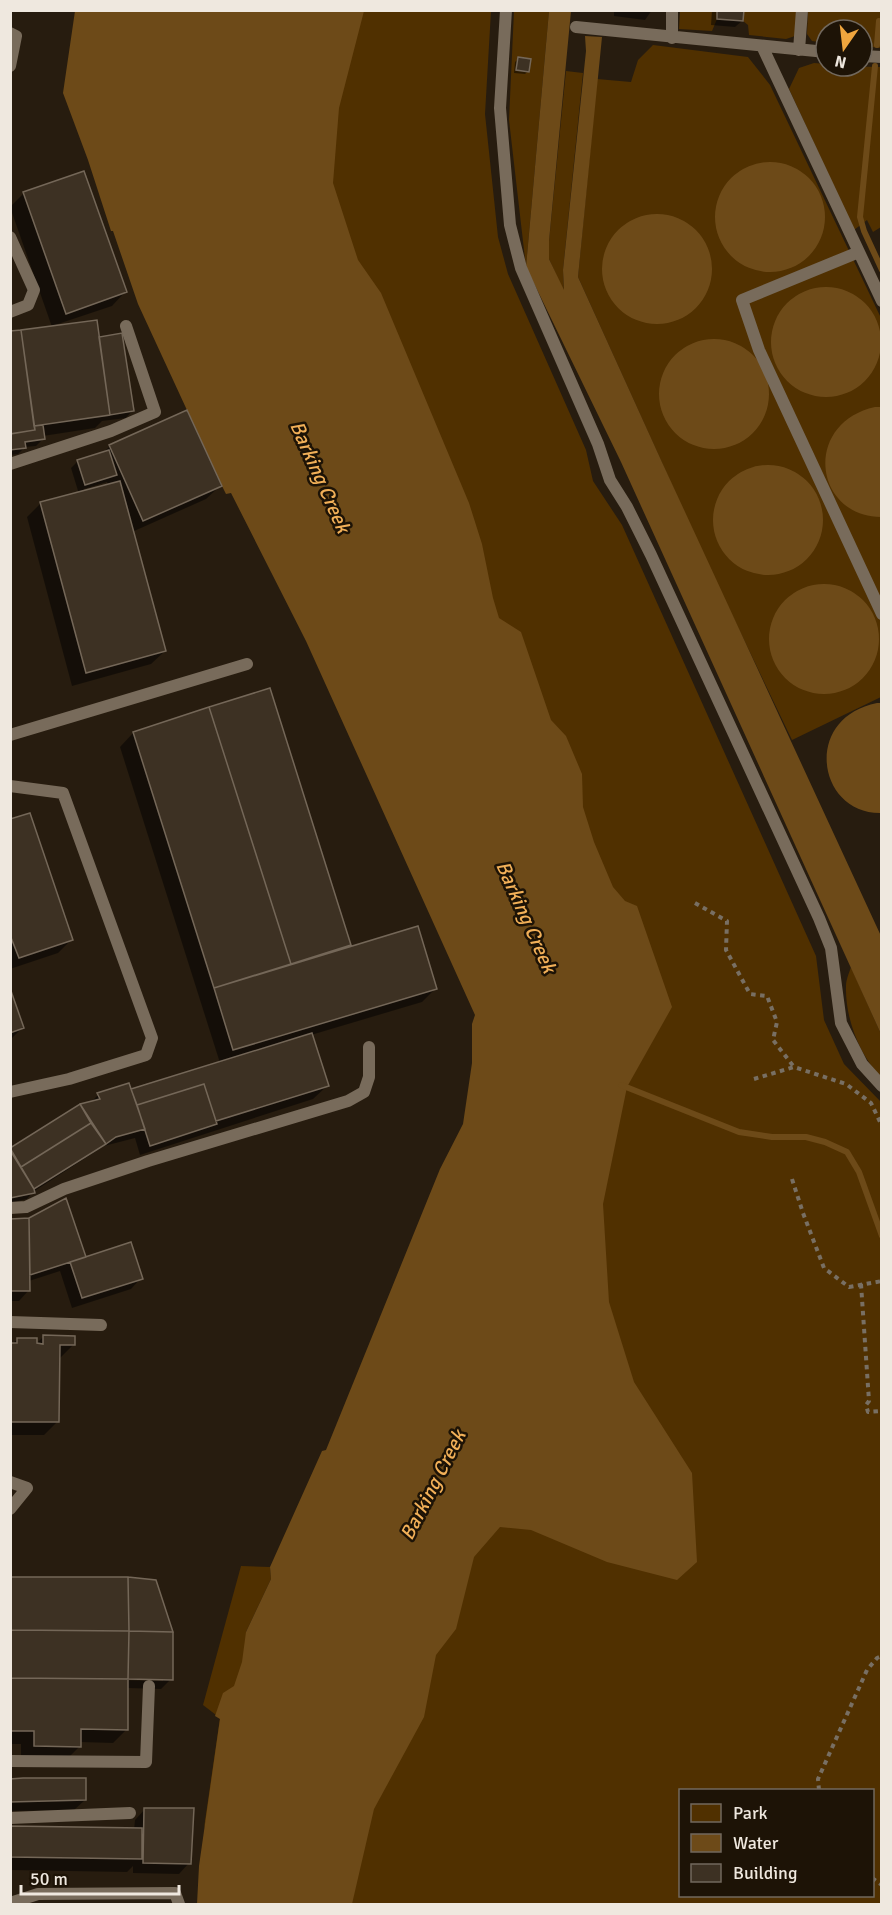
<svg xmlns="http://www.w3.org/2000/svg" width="892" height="1915" font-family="Signika,sans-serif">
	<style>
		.green { fill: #503000; fill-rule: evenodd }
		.water { fill: #6d4a18 }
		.shadow { fill: #0007; fill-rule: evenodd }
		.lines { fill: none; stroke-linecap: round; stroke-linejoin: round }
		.stream { stroke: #6d4a18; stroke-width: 6 }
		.building { fill: #3d3123; stroke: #746758; stroke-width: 1.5 }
		.path { stroke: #786f63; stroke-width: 4; stroke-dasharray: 4.5 4.5; stroke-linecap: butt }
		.service { stroke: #786b5b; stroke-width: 12 }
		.labels { text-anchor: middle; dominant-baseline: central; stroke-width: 5; stroke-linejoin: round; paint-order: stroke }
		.water-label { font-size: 20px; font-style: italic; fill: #f2b058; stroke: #1d1306 }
	</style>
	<rect width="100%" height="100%" fill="#271c0f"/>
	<path class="green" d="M314,11H491L485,114L498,237L508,274L586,450L593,481L622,525L816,956L824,1020L844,1064L881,1102V1904H298L448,1534L577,1458L333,262ZM680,1790H872V1896H680Z
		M514,11H549L526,267L509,120Z
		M680,11H717V19L712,31L679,29Z
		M744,11H797L795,36L786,39L749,35L748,25L743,21Z
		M808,11H881V48L862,46V30H826V43L812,41L807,34Z
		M653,45L748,57L770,85L881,318V697L792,740L711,571L578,277L597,79L631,82L638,60Z
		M814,63L826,64V66L881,67V227L873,232L867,220L854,230L789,89L799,68Z
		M566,71L583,73L563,270L564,292L549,259V241Z
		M851,967L881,1034V1077C859,1055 845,1017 846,986C846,980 849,973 851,967Z
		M241,1566L270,1567L271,1579L246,1632L250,1666L204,1828L220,1718L203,1705Z"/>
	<path class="water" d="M75,11H364L339,108L333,183L358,260L381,293L469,503L482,544L493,598L499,618L521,632L551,720L566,736L582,774L583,807L594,842L613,887L625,901L637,906L672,1007L627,1087L603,1204L609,1302L634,1382L692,1473L697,1562L677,1580L607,1562L531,1530L500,1527L474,1557L456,1629L436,1655L424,1717L374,1809L352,1904H197L199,1866L220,1719L215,1716L223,1693L234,1686L242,1662L246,1632L271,1579L270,1567L322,1451L326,1450L440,1169L463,1124L472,1063V1024L475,1015L306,641L231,493L226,494L222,486L138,304L113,231H111L88,160L63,93Z
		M549,11H571L549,241V259L564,290L563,270L586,51L585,36L602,37L578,277L661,460L881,936V1034L621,462L526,267Z
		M715 217a55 55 0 1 1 110 0a55 55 0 1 1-110 0Z
		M602 269a55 55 0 1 1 110 0a55 55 0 1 1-110 0Z
		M771 342a55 55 0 1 1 110 0a55 55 0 1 1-110 0Z
		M659 394a55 55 0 1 1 110 0a55 55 0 1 1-110 0Z
		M875,407H881V517C813,516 803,423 875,407Z
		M713 520a55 55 0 1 1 110 0a55 55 0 1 1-110 0Z
		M769 639a55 55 0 1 1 110 0a55 55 0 1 1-110 0Z
		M877,703H882L881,813C817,814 802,718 877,703Z"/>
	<path class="shadow" d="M614,10H652L645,20L614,16Z
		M712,10H743L742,21L735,27L711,25Z
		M518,59L528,71L525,74L514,73L515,62Z
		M24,193L125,292L112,306L55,325L98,338L132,411L126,418L102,421L95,428L43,436V439L36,446L25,447L18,454L10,455V333L52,327L10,207Z
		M110,446L220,486L206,499L132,532L165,651L151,664L72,686L27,517L40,504L79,494L71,468L78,461L102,454ZM107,482L108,486L85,492L84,489Z
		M269,690L350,947L435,989L422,1002L311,1035L327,1086L313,1099L140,1155L135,1138L104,1146L33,1192L27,1199L10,1203V1149L80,1106L89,1104L98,1095L130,1091L220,1063L120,747L133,733Z
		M10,821L72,939L58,953L10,969Z
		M10,993L22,1028L10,1040Z
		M10,1220H29L85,1259L141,1278L131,1289L72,1308L60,1271L29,1281V1290L19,1301H10Z
		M43,1337L74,1344L60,1358H58L57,1422L44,1435H10V1345L18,1339L36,1344Z
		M10,1578L171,1679L161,1689L127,1688V1729L113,1743L80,1742V1746L66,1760L21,1759V1744H10ZM121,1677L163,1678V1681L121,1680Z
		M10,1781L85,1800L74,1810L10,1811Z
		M145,1809L189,1863L179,1874L133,1873V1866L127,1872L10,1870V1828L134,1830L135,1820Z"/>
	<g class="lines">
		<path class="stream" d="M877,45L879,21L882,22
			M875,66L860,217L864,231L882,270
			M621,1085L739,1132L772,1137H806L825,1142L847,1152L859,1172L882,1236"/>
	</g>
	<path class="building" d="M717,10H744L743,21L717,19Z
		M518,57L531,59L529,72L516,70Z
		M84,171L127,292L66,314L23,192Z
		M97,320L110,415L34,426L21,330Z
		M21,330L35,430L10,434V331Z
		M122,333L134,411L110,415L99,337Z
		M187,410L222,486L143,521L109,445Z
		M43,425L45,439L25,442L26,448L10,450V434L35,430L34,426Z
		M109,450L117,475L85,485L77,460Z
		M120,481L166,651L86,673L40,502Z
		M270,688L351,945L291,964L209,707Z
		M209,707L291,964L214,988L133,732Z
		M30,813L73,940L19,958L10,935V819Z
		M418,926L437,989L233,1050L214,988Z
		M10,988L24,1028L10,1033Z
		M312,1033L329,1086L216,1121L204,1084L137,1105L131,1089Z
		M129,1083L145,1129L116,1137L106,1144L80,1104L100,1099L97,1093Z
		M204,1084L217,1124L150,1146L137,1105Z
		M80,1104L91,1123L21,1167L10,1148Z
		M91,1123L106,1144L34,1189L21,1167Z
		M10,1150L34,1189L35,1193L10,1198Z
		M66,1198L86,1257L30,1275L29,1218Z
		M29,1218L30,1291H10V1219Z
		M131,1242L143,1279L82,1298L70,1262Z
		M43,1335L75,1336V1345H60L59,1422H10V1343H17V1338H37V1343L43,1344Z
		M10,1577H128L129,1631L10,1630Z
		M128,1577L156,1580L173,1632L129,1631Z
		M10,1630L129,1631L128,1679L10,1678Z
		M129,1631L173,1632V1680L128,1679Z
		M10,1678L128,1679V1730L81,1729V1747L34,1746V1731H10Z
		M23,1778H86V1800L10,1802V1779Z
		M144,1808H194L191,1864L143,1863Z
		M10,1826L142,1828V1859L10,1857Z"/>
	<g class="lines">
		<path class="path" d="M695,903L727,921L726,950L750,994L767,996L777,1022L773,1040L794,1067
			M754,1079L794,1067L846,1084L871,1103L882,1126
			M792,1179L803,1213L824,1268L849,1287L882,1281
			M861,1284L869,1401L866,1405L868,1412L882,1411
			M819,1790L818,1779L867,1670L877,1658L882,1656
			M872,1878L882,1885"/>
		<path class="service" d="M506,10L500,108L510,225L521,268L598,444L610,480L627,507L651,555L819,918L831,948L841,1023L862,1064L882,1086
			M576,27L826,52
			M10,33L16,36L10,66
			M672,38V10
			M762,46L882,301
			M799,50L802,10
			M862,56L882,57
			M10,237L34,290L28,305L10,312
			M859,252L742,300L759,350L882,614
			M10,464L111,431L155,412L126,326
			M10,735L247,664
			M10,786L63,793L152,1038L146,1055L69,1079L10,1092
			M10,1208L26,1207L64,1189L148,1161L348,1101L364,1092L369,1077V1047
			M10,1322L101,1325
			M10,1482L27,1488L10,1509
			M10,1761L146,1762L149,1686
			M10,1818L130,1813
			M10,1903L38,1894L175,1893L179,1904"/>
	</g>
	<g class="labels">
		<g class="water-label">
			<text transform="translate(320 477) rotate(66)">Barking Creek</text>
			<text transform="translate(526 917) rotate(66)">Barking Creek</text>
			<text transform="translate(433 1485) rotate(-63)">Barking Creek</text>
		</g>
	</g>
	<rect width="892" height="1915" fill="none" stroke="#efe8df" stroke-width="24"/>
	<rect x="679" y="1789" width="195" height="108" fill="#1d1306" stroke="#71685d" stroke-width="1.5"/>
	<rect x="691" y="1804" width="30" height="18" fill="#503000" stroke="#71685d" stroke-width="1.5"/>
	<text x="733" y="1819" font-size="18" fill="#efe8df">Park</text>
	<rect x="691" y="1834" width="30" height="18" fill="#6d4a18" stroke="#71685d" stroke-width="1.5"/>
	<text x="733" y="1849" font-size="18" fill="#efe8df">Water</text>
	<rect x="691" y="1864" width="30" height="18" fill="#3d3123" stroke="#71685d" stroke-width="1.5"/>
	<text x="733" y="1879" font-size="18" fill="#efe8df">Building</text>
	<g transform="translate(844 48) rotate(194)"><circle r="28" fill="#1d1306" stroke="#71685d" stroke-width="1.5"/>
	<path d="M0-4.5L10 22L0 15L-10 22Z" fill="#f0a63e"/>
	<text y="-9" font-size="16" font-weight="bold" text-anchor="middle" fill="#efe8df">N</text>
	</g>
	<path d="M21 1885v9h158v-9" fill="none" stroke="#efe8df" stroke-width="3"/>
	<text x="30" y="1885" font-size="18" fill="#efe8df" stroke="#1d1306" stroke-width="4.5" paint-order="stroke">50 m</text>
</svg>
